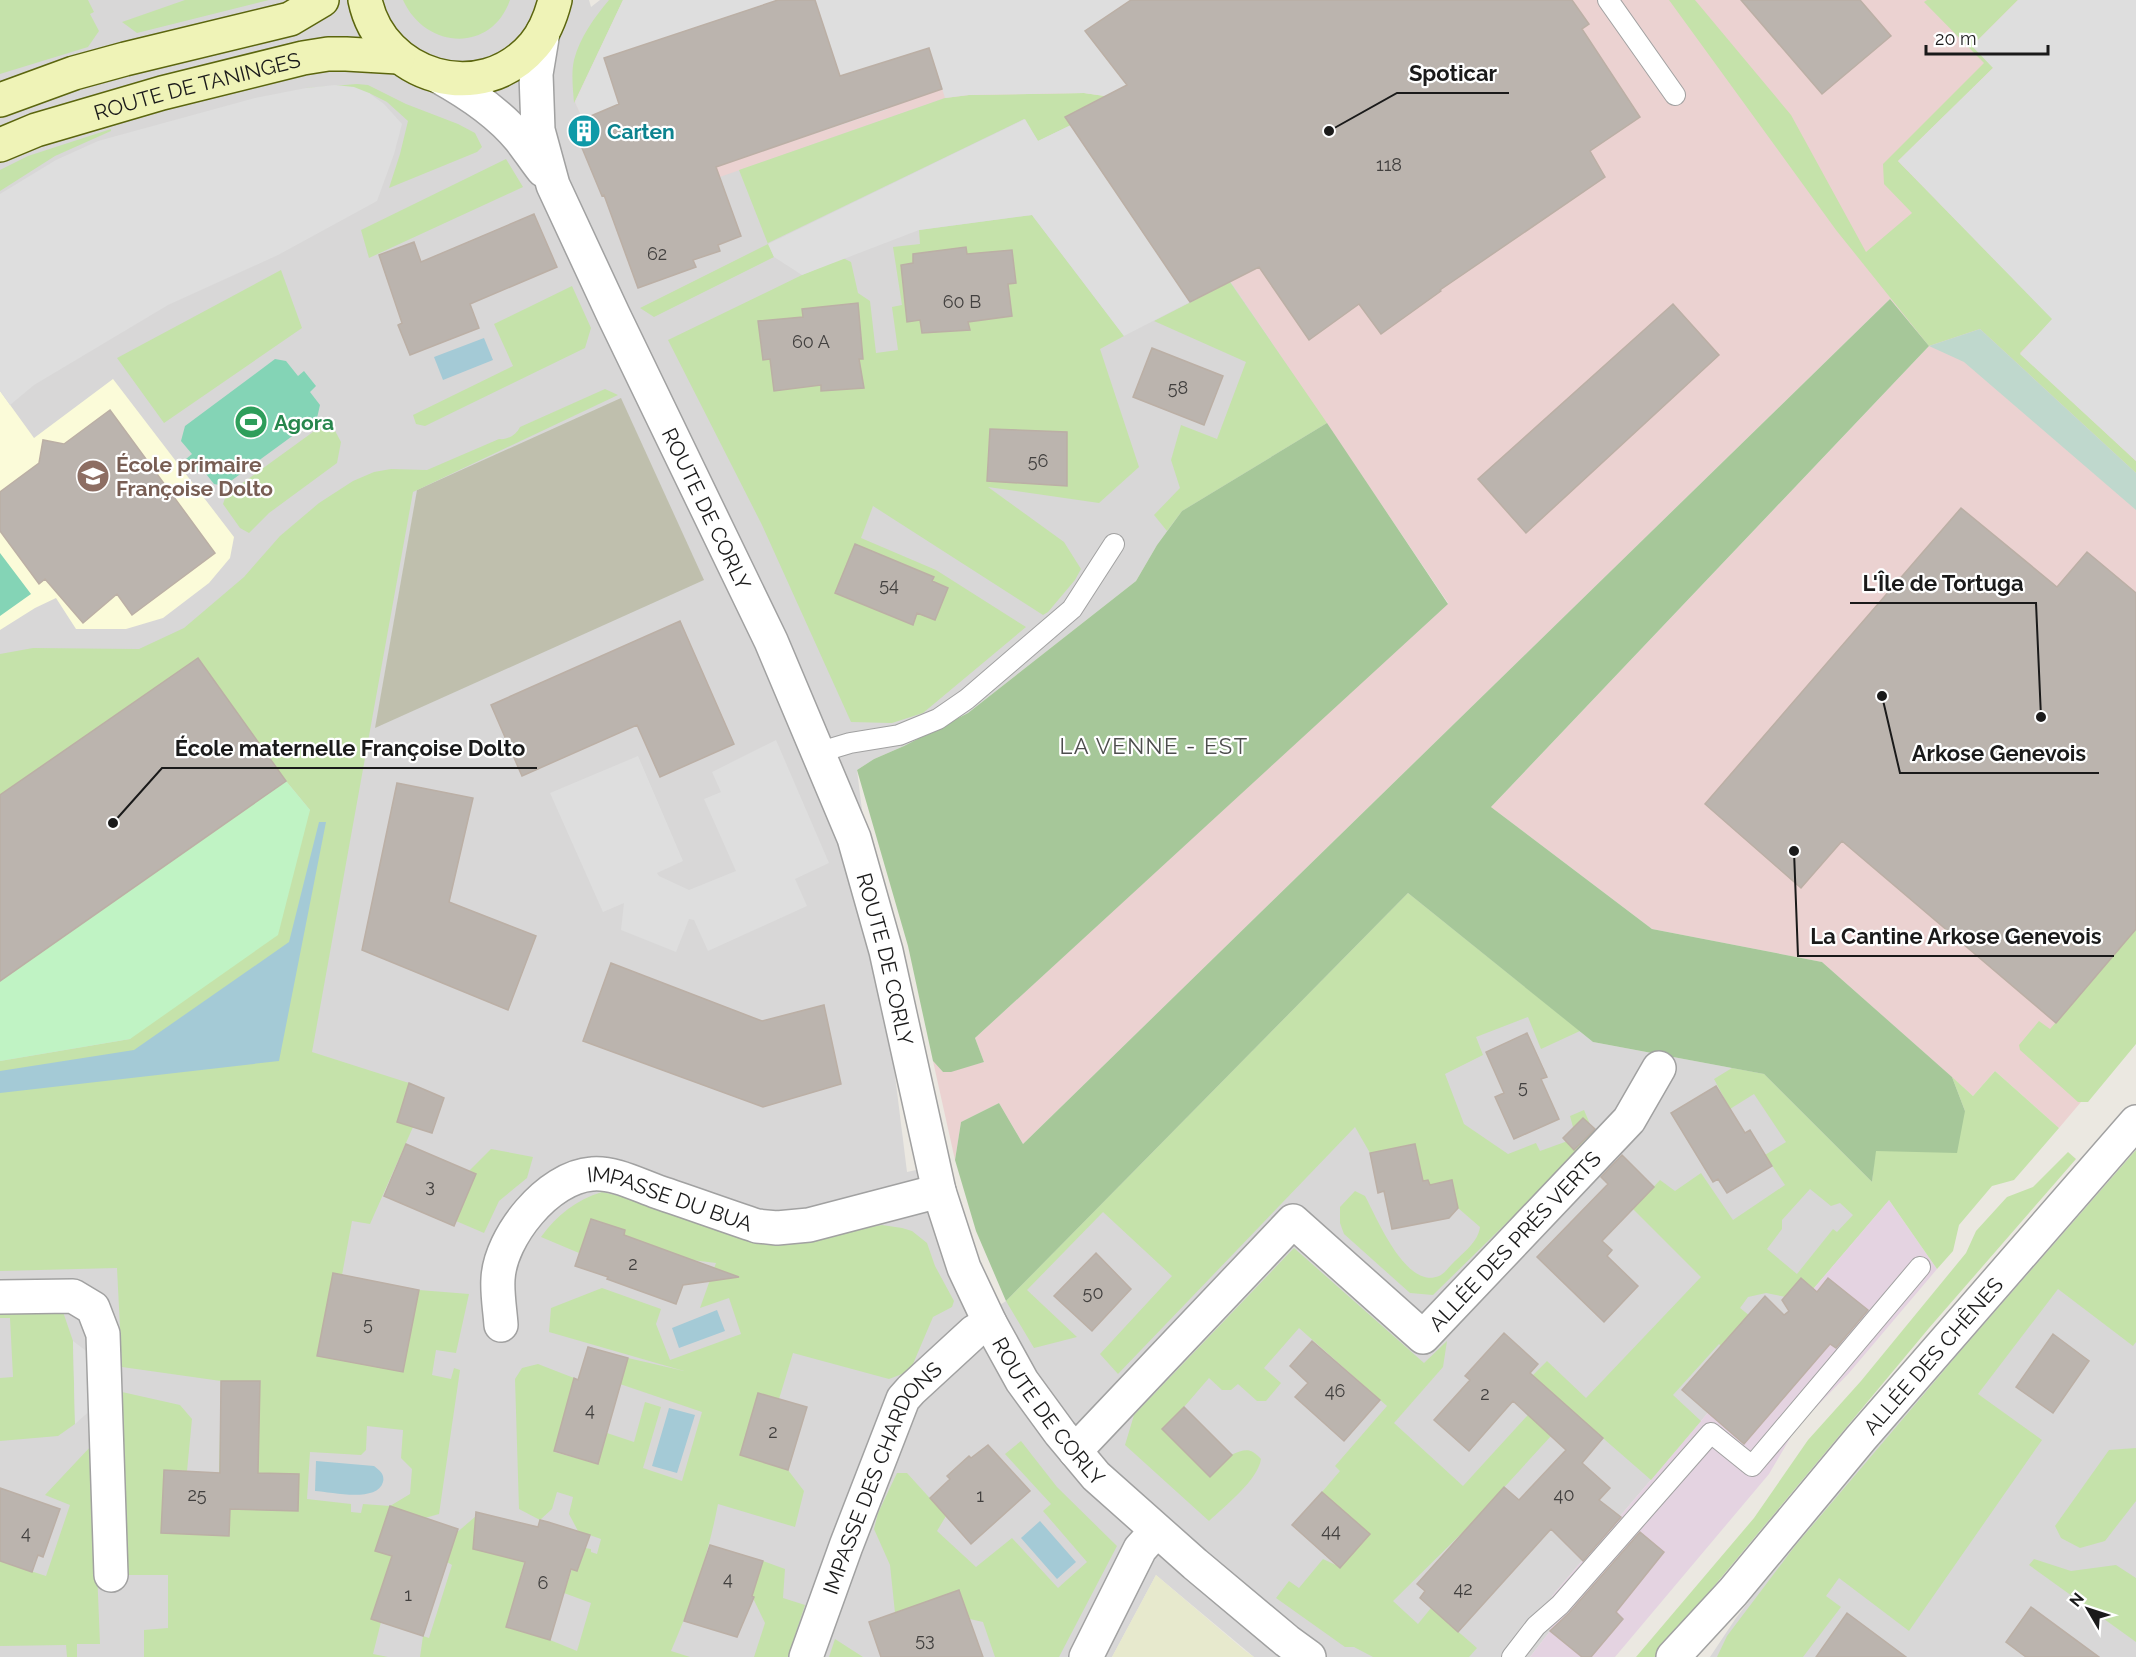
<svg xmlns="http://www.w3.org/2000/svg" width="2136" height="1657" font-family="Raleway,sans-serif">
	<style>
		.residential { fill: #d8d7d7 }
		.commercial { fill: #ebd2d1 }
		.industrial { fill: #e4d3e1 }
		.education { fill: #fbfbd9 }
		.construction { fill: #bfbfad }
		.farmland { fill: #e7e9cd }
		.grass { fill: #c5e2aa; fill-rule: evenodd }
		.forest { fill: #a6c799 }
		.wetland { fill: #bfd8cd }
		.park { fill: #c0f3c4 }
		.pitch { fill: #84d4b6 }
		.parking { fill: #dedede }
		.water { fill: #a4cad6 }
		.building { fill: #bbb4ae; stroke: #bbafa5; stroke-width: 1.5 }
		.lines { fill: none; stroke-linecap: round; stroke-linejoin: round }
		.service-casing { stroke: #a1a1a1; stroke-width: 22 }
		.minor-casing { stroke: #a1a1a1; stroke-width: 36 }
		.tertiary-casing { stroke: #a1a1a1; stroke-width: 36 }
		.secondary-casing { stroke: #5b650e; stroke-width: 36 }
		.service { stroke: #fff; stroke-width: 20 }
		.minor { stroke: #fff; stroke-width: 33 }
		.tertiary { stroke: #fff; stroke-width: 33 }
		.secondary { stroke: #eff3b7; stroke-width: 33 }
		.labels { text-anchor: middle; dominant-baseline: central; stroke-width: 4.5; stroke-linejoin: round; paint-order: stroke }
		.number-label { font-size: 18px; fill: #42403f }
		.street-label { font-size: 21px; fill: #1a1a1a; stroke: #fff }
		.culture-label { font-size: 21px; font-weight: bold; fill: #0d838f; stroke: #fff; text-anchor: start }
		.leisure-label { font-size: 21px; font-weight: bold; fill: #27864d; stroke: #fff; text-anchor: start }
		.education-label { font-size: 21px; font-weight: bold; fill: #785e54; stroke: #fff; text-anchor: start }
		.neighbourhood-label { font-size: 22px; letter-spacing: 1.5px; fill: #4d4d4d; stroke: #fff }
		.leader { fill: none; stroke: #1a1a1a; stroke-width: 2 }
		.callout-dot { fill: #1a1a1a; stroke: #fff; stroke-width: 2 }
		.callout-label { font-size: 22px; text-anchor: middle; font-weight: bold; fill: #1a1a1a; stroke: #fff; stroke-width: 4.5; stroke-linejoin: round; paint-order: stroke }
	</style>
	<rect width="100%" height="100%" fill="#ebe8e1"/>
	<path class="residential" d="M0,0H589L591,7L600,0H623L575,102L1105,96L1327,423L1182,511L1157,545L1136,581L968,713L904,746L874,759L857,770L907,1172L934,1166L986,1314L1006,1301L1408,893L1593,1042L1764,1074L1889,1200L1552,1596L1550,1631L1530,1657H1254L1156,1575L1112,1657H0Z
		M2136,1150V1657H1710L1736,1618L1793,1544L1841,1490L1897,1421Z"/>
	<path class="commercial" d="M623,0H2136V1037L2059,1128L1995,1071L1973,1096L1822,962L1652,929L1491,807L1929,346L1890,299L1023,1144L999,1103L961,1122L955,1160L933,1061L943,1072L984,1062L975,1038L1448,603L1105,96L1084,93L945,98L623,211L575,102Z"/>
	<path class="industrial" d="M1889,1200L1937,1269L1849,1373L1796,1428L1769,1474L1615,1657H1530L1550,1631L1552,1596Z"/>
	<path class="education" d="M113,379L234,537L230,558L209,583L163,618L126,629H76L56,598L35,608L0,630V391L34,438Z"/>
	<path class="construction" d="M621,398L704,580L375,728L417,490Z"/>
	<path class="farmland" d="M1156,1575L1244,1650L1254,1657H1112Z"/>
	<path class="grass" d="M0,0H88L94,12L90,14L99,31L88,47L0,74Z
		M185,0H269L137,33L122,22Z
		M403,0H510C491,54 425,49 403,0Z
		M609,0H623L574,103C573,89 571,73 574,60C580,37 594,18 609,0Z
		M1669,0H1695L1791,115L1866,252L1912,213L1884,184L1883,164L1984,63L1924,2L1927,0H2018L1972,46L1994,67L1898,161L2053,319L2020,353L2136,461V473L1980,329L1929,346L1836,230Z
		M357,84L368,85L406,104L458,124L475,133L482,147L477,152L389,188L400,154L408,121L387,102L369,93L306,88Z
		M1084,93L1105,96L1065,117L1071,125L1038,141L1024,119L768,243L774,257L654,317L640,308L768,244L739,170L945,98L969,95Z
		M111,129V131L55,156L0,191V170L28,156Z
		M506,159L523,187L369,258L361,230Z
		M1032,215L1124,336L1100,349L1139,467L1099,503L988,487L1064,542L1081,569L1075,580L1048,612L1043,615L873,506L861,538L936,570L1026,627L923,713L892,723L851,722L762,525L668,340L802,275L843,258L851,262L858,293L870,301L876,353L898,350L892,307L902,305L893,247L920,244L919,230Z
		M281,270L302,328L164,423L117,358Z
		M1230,282L1327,423L1182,511L1167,531L1154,515L1180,488L1171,460L1181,425L1217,439L1246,362L1154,321Z
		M572,286L591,328L585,348L425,426L416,424L413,415L513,366L494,324Z
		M605,389L618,395L413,492L312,1052L409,1083L397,1122L413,1127L370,1224L352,1221L342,1275L317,1355L403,1372L419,1290L469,1294L456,1353L436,1350L432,1375L451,1379L454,1368L460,1370L439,1514L425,1518L390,1507L375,1551L392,1556L371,1619L381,1622L373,1654L388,1657H144V1630L168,1628V1575H126L122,1392L180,1405L192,1419L187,1471L164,1470L161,1532L228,1536L231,1473H219L220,1429H259L260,1382L221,1381L122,1367L117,1268L0,1271V1061L130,1039L310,810L286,781L107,722L0,795V654L33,648L139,649L184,628L244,577L280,536L319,503L353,481L374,472L391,469L427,470L499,439C508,440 516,435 520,427ZM367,1426L403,1430L401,1458L412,1469L410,1494L390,1506L363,1504L361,1513L351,1512V1504L307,1499L310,1452L361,1455L366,1450Z
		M324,424L332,425L341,442L337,463L269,513L249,533L240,528L223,504L226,495Z
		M1408,893L1580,1031L1541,1049L1528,1017L1476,1037L1483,1055L1445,1074L1464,1124L1508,1154L1536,1143L1540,1151L1576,1138L1570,1116L1584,1110L1592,1129L1597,1134L1433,1295L1410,1293L1344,1234L1340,1223V1207L1355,1191L1365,1196C1377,1218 1406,1290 1439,1276C1444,1274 1449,1267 1453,1263C1464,1252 1478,1242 1480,1227L1458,1208L1452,1180L1430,1185L1428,1180L1423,1181L1415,1144L1370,1153L1355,1127L1118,1374L1100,1354L1172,1276L1103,1212L1027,1290L1077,1337L1034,1348L1006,1301Z
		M2136,929V1044L2088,1102H2078L2020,1050L2019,1045L2039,1021L2050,1029Z
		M1732,1068L1764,1074L1872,1182L1875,1151L1965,1111L1952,1077L1973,1096L1995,1071L2059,1128L2014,1180L1992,1186L1959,1225L1953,1251L1937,1269L1889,1200L1813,1289L1801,1278L1786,1297L1766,1293L1748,1297L1740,1308L1774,1335L1746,1368L1719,1344L1673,1395L1701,1421L1651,1480L1573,1412L1467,1528L1393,1601L1418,1624L1431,1608L1477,1648L1469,1657H1373L1354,1647H1345L1276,1598L1289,1581L1299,1588L1323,1559L1340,1567L1370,1534L1322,1492L1340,1471L1335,1466L1387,1406L1299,1328L1264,1368L1281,1383L1266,1401H1257L1238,1384L1231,1390H1222L1209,1378L1184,1407L1231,1455C1245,1449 1250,1447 1261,1459C1258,1480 1225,1506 1209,1521L1125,1445L1134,1415L1294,1248L1424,1363L1447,1341L1443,1367L1394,1423L1463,1486L1548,1393L1532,1376L1547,1361L1586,1398L1701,1277L1633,1209L1660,1180L1675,1191L1701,1173L1733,1220L1785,1185L1765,1155L1786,1142L1754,1094L1730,1109L1714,1079ZM1810,1189L1831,1206L1840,1203L1853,1215L1837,1232L1833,1229L1797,1274L1767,1249L1782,1229V1220Z
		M491,1149L533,1157L527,1178L499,1201L484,1233L456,1221L475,1174L469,1171Z
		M2136,1150V1342L2133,1346L2058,1289L1978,1394L2042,1440L1909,1631L1839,1578L1826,1596L1841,1607L1803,1657H1717L1727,1636L1795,1546L1958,1354Z
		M2068,1152L2076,1159L1929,1328L1655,1657H1636L1754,1518L1808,1440L1861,1381L1966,1253L1976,1231L2007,1197L2033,1187Z
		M602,1192C623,1196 641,1203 660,1210C697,1224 738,1237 777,1244L882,1225L902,1228L912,1231L927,1243L935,1266L954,1301L952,1307L933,1317L910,1371L889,1379L793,1353L779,1399L758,1393L740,1455L788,1470L804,1491L795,1527L718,1504C708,1556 692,1603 671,1651L690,1657H420L423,1636L429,1638L452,1565L442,1559L447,1541L476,1516L497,1555L524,1562L507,1627L550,1640L577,1651L591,1603L564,1593L572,1569L578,1570L585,1548L591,1549V1552L597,1554L601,1539L578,1531L569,1514L573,1497L557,1492L552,1509L540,1520L519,1509L515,1379L522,1368L538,1364L574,1378L554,1452L598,1464L607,1433L634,1442L645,1402L661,1407L643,1468L682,1481L702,1412L620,1384L628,1358L684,1371L549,1332L551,1308L602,1288L661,1309L656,1324L670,1360L741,1334L729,1298L700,1308L716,1263L692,1260L624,1235L625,1230L592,1219L579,1253L541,1237C557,1215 576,1200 602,1192Z
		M0,1309H62L73,1341L75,1424L58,1436L0,1441V1378L13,1377L10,1318H0Z
		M1021,1441L1057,1487L1117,1546L1059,1657H995L983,1622L970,1619L959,1590L895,1613L890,1565L874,1529L878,1513L897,1473H907L946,1516L937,1531L976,1567L1012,1538L1058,1588L1087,1562L1043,1511L1051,1504L1005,1454Z
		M92,1445L100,1644H77V1657H67L66,1645L0,1646V1561L46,1576L70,1505L45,1495Z
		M2136,1448V1501L2105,1541L2080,1548L2061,1538L2055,1526L2109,1450Z
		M2034,1559L2071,1571L2116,1565L2136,1578V1642L2029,1565Z
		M763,1561L785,1569L783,1598L805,1605L788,1657H754L765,1623L752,1596Z
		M835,1639L863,1657H829Z"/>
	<path class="forest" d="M1890,299L1929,346L1491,807L1652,929L1822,962L1952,1077L1965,1111L1957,1153L1876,1151L1872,1182L1764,1074L1593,1042L1408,893L1006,1301L976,1231L955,1160L961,1122L999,1103L1023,1144Z
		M1327,423L1448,604L975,1038L984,1062L951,1072H943L933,1061L908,946L857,770L874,759L904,746L968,713L1136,581L1157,545L1182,511Z"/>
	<path class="wetland" d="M1980,329L2136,473V510L1964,362L1929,346Z"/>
	<path class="park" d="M286,781L310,810L278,935L130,1039L0,1061V981Z"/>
	<path class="pitch" d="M275,359L286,361L298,376L304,371L316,386L310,392L320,405L317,418L224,486L214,484L203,470L198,473L186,459L192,454L181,441L185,426Z
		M0,553L31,594L0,616Z"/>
	<path class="parking" d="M623,0H1131L1130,89L1107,99L1105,96L1084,93L969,95L945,98L929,48L873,66L888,109L618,200L575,102Z
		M2018,0H2136V461L2020,354L2052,319L1898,161L1993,68L1972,46Z
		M335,85L354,87L369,93L384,104L402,124L394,154L377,201L278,255L168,305L34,385L10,405L0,391V194L56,160L98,141L255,98L306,88Z
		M1025,119L1038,141L1071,125L1190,302L1124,336L1032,215L919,230L802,275L774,257L768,244Z
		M776,740L829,863L795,879L807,906L708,951L694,920L689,919L676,952L621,930L624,903L603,912L550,793L638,756L683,861L657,873L659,876L689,890L736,871L704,799L721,792L712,772Z
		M73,1341L93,1356L94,1407L75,1424Z"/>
	<path class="water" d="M484,338L493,360L443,380L434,357Z
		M319,822H326L279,1061L0,1093V1071L134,1050L289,942Z
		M717,1310L725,1331L679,1348L672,1328Z
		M669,1408L695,1415L677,1473L652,1466Z
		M316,1461L374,1466C379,1470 385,1474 383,1482C377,1503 332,1492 315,1491Z
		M1040,1521L1076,1562L1057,1579L1021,1538Z"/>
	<path class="building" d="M778,0H815L840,76L929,48L942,89L716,167L741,236L718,245L720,251L693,260L696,267L638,288L604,195L602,196L572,124L619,104L604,58Z
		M1131,0H1572L1589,24L1582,29L1640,117L1590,151L1605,177L1440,290L1441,291L1381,334L1359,304L1309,340L1259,267L1190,302L1065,117L1127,85L1085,31Z
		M1741,0H1860L1891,36L1822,94Z
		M534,214L557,267L470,304L479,328L410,355L398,325L402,323L379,255L414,242L421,262Z
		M966,247L967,254L1012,250L1016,283L1008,284L1012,316L968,322L970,330L922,333L920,320L907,322L901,265L913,263V254Z
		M858,303L863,359H859L864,388L821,391V385L774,391L770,359L763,360L758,321L803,317L802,309Z
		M1673,304L1719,355L1526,533L1478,479Z
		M1152,348L1223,376L1204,425L1133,397Z
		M110,410L215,553L132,615L117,594L83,623L45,579L39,584L0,531V492L39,463L43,440L64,444Z
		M990,429L1067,432V486L987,481Z
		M1961,508L2057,587L2087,552L2136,593V929L2056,1023L1842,841L1801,888L1705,804Z
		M855,544L934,577L932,581L948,588L935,620L917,613L913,625L835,593Z
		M680,621L734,744L660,777L637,725L522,776L491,705Z
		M198,658L286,781L0,981V795Z
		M397,783L473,798L449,902L536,936L508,1010L362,950Z
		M611,963L762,1021L824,1005L841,1084L763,1107L583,1041Z
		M1527,1033L1547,1077L1541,1079L1559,1119L1514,1139L1495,1097L1504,1093L1486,1052Z
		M409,1083L444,1098L432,1133L397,1122Z
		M1716,1086L1745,1133L1750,1130L1772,1166L1727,1193L1718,1179L1713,1182L1671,1113Z
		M1583,1118L1595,1129L1574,1150L1563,1138Z
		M406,1144L476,1174L454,1226L384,1196Z
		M1415,1144L1423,1181L1428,1180L1430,1185L1452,1180L1458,1208L1449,1218L1392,1229L1384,1191L1378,1193L1370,1153Z
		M1622,1155L1654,1187L1602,1241L1612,1250L1607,1256L1638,1286L1604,1322L1537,1257L1608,1184L1601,1177Z
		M591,1219L625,1230L624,1235L739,1277L683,1285L676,1304L607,1279L608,1277L575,1266Z
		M1096,1253L1131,1289L1092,1331L1054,1296Z
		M333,1273L419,1290L403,1372L317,1356Z
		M1801,1278L1817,1292L1828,1278L1868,1310L1836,1348L1830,1344L1744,1444L1682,1390L1765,1296L1784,1315L1789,1311L1782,1300Z
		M1504,1333L1538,1364L1530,1373L1603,1438L1582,1463L1610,1488L1599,1500L1621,1517L1583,1561L1551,1529L1458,1632L1420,1598L1425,1591L1417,1584L1504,1487L1519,1500L1566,1450L1513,1401L1469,1451L1434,1420L1470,1380L1465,1376Z
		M2053,1334L2089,1361L2053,1413L2016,1387Z
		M1312,1341L1380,1400L1344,1441L1295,1397L1308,1383L1290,1366Z
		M588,1347L628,1358L598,1464L554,1451L574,1378L578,1380Z
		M221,1381H260L258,1473L299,1474L298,1511L230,1509L229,1536L161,1533L164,1470L220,1473Z
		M758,1393L807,1407L788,1470L740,1455Z
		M1184,1407L1232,1455L1210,1477L1162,1429Z
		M988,1445L1030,1491L971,1544L930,1498L950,1479L947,1476L969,1456L971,1458Z
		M0,1488L60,1509L43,1557L38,1555L32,1572L0,1561Z
		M1322,1492L1370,1534L1340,1568L1292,1525Z
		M390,1506L458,1529L423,1636L371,1619L392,1556L375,1551Z
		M476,1512L538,1527L540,1520L548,1522L590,1535L577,1571L571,1569L550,1640L506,1627L525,1562L473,1549Z
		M1640,1532L1664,1552L1616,1612L1623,1619L1591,1657H1582L1550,1631L1569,1613Z
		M710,1545L763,1561L752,1596L754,1597L737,1637L684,1621Z
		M959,1590L983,1657H881L869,1622Z
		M2031,1607L2099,1657H2026L2006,1642Z
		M1847,1613L1906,1657H1816Z"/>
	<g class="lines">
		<g class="service-casing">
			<path id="service" d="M1608,0L1675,95
				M820,752L850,743L899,735L938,719L967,699L1072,609L1114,544
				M1512,1657L1536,1626L1560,1605L1711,1433L1752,1466L1920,1267"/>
		</g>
		<g class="minor-casing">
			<g id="minor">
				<path d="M0,1297L73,1296L93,1308L103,1334L111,1575"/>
				<path id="s1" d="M501,1325C500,1310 497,1294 498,1279C500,1237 548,1177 592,1174C614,1172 638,1185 658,1192C691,1203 724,1215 757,1226L777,1228L809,1225L939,1191"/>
				<path id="s2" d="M1075,1451L1293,1221L1423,1337L1629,1120L1659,1068"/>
				<path id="s3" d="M806,1657L846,1546L903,1399L911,1390L974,1332L990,1323"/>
				<path d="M1086,1657L1140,1549L1156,1531"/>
				<path id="s4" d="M1673,1657L1733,1592L1861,1438L2136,1122"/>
			</g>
		</g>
		<g class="tertiary-casing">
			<g id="tertiary">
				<path id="s5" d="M543,32L536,74L538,130L553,185L613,314L771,641L854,838L886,951L939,1191L964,1268L990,1323L1022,1381L1060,1433L1096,1476L1195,1564L1287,1641L1309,1657"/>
				<path d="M438,76C467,92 499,113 520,139C528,149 535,160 543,170"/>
			</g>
		</g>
		<g class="secondary-casing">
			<g id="secondary">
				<path d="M365,0C381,77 481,108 534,45C545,32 551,16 555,0"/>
				<path d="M0,100L74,73L125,59L290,19L322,0"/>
				<path id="s6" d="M0,145L36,130L162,93L303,58L328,54H346L398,57"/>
			</g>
		</g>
		<use href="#service" class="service"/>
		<use href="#minor" class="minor"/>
		<use href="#tertiary" class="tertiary"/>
		<use href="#secondary" class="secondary"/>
	</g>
	<defs>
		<g id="building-disc" transform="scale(1.725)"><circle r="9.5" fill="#0f9aa8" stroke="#fff"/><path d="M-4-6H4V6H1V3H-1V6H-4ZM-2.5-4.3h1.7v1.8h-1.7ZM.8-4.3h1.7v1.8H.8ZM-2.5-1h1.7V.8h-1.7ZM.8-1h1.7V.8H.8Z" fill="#fff"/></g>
		<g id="stadium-disc" transform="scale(1.725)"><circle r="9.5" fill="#2e9e5b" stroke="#fff"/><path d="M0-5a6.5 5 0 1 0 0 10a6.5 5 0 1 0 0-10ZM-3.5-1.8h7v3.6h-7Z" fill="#fff"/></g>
		<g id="school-disc" transform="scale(1.725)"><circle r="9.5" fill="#8d6e63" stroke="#fff"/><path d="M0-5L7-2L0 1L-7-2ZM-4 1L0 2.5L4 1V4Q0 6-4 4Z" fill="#fff"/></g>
	</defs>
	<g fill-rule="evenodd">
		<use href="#building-disc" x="584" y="131"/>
		<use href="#stadium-disc" x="251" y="422"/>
		<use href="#school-disc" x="93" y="476"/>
	</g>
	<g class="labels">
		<g class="number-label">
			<text x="1389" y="164">118</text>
			<text x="657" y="253">62</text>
			<text x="962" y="301">60 B</text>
			<text x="811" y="341">60 A</text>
			<text x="1178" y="387">58</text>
			<text x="1038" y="460">56</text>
			<text x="889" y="584">54</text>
			<text x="1523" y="1086">5</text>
			<text x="430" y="1185">3</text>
			<text x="633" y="1263">2</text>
			<text x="1093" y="1292">50</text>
			<text x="368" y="1323">5</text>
			<text x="1335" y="1390">46</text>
			<text x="1485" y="1393">2</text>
			<text x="590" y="1409">4</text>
			<text x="773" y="1431">2</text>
			<text x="197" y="1494">25</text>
			<text x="1564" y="1494">40</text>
			<text x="980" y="1495">1</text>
			<text x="1331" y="1530">44</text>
			<text x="26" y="1532">4</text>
			<text x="728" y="1578">4</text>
			<text x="543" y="1582">6</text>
			<text x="1463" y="1588">42</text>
			<text x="408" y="1594">1</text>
			<text x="925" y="1639">53</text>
		</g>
		<g class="street-label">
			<text stroke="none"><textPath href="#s6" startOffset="206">ROUTE DE TANINGES</textPath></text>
			<text stroke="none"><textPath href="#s5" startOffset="514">ROUTE DE CORLY</textPath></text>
			<text stroke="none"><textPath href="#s5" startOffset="1000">ROUTE DE CORLY</textPath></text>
			<text stroke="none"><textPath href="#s1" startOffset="278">IMPASSE DU BUA</textPath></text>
			<text stroke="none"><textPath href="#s2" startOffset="624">ALLÉE DES PRÉS VERTS</textPath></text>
			<text stroke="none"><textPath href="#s4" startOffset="398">ALLÉE DES CHÊNES</textPath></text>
			<text stroke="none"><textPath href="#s5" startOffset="1486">ROUTE DE CORLY</textPath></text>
			<text stroke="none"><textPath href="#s3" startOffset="196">IMPASSE DES CHARDONS</textPath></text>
		</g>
		<g class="culture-label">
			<text x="607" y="131">Carten</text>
		</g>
		<g class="leisure-label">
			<text x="274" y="422">Agora</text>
		</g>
		<g class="education-label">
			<text x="116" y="464">École primaire<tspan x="116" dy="24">Françoise Dolto</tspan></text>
		</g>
		<g class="neighbourhood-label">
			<text x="1154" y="746">LA VENNE - EST</text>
		</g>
	</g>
	<path class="leader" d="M1329 131L1397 93H1509M2041 717L2036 603H1850M113 823L162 768H537M1882 696L1900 773H2099M1794 851L1798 956H2114"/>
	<g class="callout-dot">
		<circle cx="1329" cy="131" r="6"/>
		<circle cx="2041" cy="717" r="6"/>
		<circle cx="113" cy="823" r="6"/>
		<circle cx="1882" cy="696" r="6"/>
		<circle cx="1794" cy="851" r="6"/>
	</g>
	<g class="callout-label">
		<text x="1453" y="81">Spoticar</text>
		<text x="1943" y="591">L'Île de Tortuga</text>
		<text x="350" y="756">École maternelle Françoise Dolto</text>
		<text x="1999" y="761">Arkose Genevois</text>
		<text x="1956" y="944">La Cantine Arkose Genevois</text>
	</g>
	<g transform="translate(2088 1609) rotate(309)" stroke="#ffffff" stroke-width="4.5" paint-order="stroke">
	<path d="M0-4.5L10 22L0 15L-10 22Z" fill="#1a1a1a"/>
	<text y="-9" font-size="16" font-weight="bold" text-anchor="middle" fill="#1a1a1a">N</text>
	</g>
	<path d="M1926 45v9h122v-9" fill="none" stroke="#1a1a1a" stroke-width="3"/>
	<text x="1935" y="45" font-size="18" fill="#1a1a1a" stroke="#ffffff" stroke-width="4.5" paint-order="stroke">20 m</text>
</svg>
